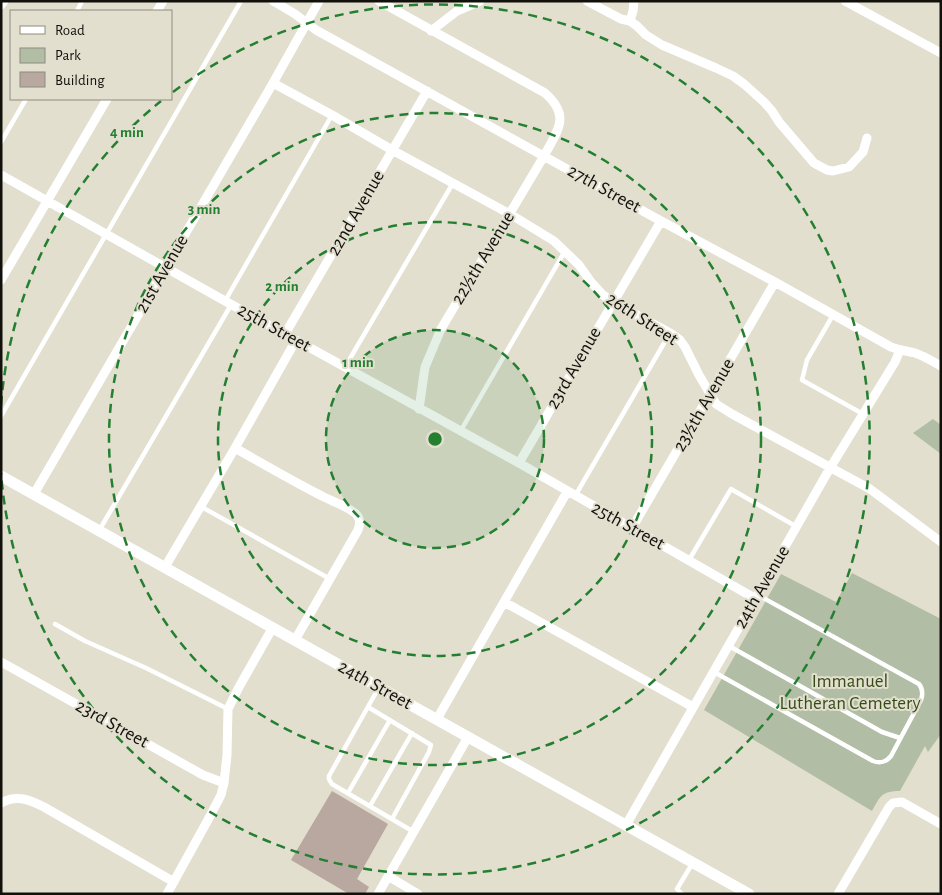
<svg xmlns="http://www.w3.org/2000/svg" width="942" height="895" font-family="'Alegreya Sans',sans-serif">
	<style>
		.green { fill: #b1bea5 }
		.building { fill: #b8a89f }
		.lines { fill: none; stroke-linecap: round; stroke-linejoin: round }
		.service { stroke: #fff; stroke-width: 4.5 }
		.minor { stroke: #fff; stroke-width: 9 }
		.tertiary { stroke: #fff; stroke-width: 11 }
		.ring { fill: none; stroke: #247f30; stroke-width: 2.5; stroke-dasharray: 9 6 }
		.labels { text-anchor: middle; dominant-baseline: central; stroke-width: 4; stroke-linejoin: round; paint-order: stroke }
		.street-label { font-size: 19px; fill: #11100a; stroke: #e2dfcf }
		.park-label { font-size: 19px; fill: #364c18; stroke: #e2dfcf }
		.centre { fill: #247f30; stroke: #e2dfcf; stroke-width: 2.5 }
		.ring-label { font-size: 15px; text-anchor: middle; font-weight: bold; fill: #247f30; stroke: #e2dfcf; stroke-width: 4; stroke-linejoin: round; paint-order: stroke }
	</style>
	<rect width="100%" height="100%" fill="#e2dfcf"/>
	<path class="green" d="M933,419L941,425V454L913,433Z
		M852,573L941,619V734L928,752L925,746L900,791C881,791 880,797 872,811L704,710L781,574L836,602Z"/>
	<path class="building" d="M332,791L388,824L357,879L369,887L365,894H349L291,860Z"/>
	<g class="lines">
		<path class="service" d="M77,11L82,1
			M1,142L26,99
			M225,301L332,115
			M833,315L807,360L802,380L863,414
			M345,367L453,183
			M1,416L241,1
			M460,432L565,251
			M575,496L670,333
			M200,506L330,579
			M100,529L231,305
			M689,560L731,489L797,527
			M55,624L85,641L146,668L228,709
			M729,646L882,732L900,738
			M714,672L873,761C881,764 886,762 891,756L921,700C923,694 923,689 919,684L758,595
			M378,689L329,776V779L332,784L414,832
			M368,707L431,745L429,752L392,819
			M348,793L390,720
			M370,806L412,733
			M682,894L677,889L692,864"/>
		<path class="minor" d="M273,1L295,14L316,30L661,221L775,282L891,347C899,350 907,351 915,353C924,356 932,361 941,366
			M379,1L545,93C571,116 558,130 544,156L441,329L425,367L419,409
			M587,1L621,19L630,21L637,26L646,35L662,45L716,68L733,76L744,84L764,102L772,111L779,122L808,156L814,163L827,170L833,171L849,167L863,152L867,138
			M845,1L941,53
			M1,5L4,1
			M157,11L163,1
			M630,21L633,11L634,1
			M431,31L457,11L480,1
			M273,83L332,115L392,150L510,214L554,241L579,265L591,282L603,295L613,302L670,333L680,340L685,347L699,375L716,404L732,414L870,489L941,542
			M1,175L225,301L519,463L756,599
			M1,280L107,99
			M285,334L427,91
			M235,448C263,464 291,480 320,495C330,501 349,506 357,515C361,520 360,525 358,530L295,640
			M519,463L661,221
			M34,494L273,83L319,1
			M632,528L775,282
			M165,567L235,448L296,340
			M504,602L693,707
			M1,662L203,775L224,783
			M437,719L567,492
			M1,803C17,794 30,800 44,807L174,882
			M626,825L830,468L895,362L900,350
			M388,876L418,894
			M167,894L209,818L221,795L224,783L227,755L228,709L239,687L273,627
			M378,894L468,737
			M838,894L889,807L893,803L902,802L941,824"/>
		<path class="tertiary" d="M1,476L749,894"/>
	</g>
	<circle cx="435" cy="439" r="109" fill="#247f30" fill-opacity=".12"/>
	<g class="ring">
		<circle cx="435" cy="439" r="109"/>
		<circle cx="435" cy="439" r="217"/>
		<circle cx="435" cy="439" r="326"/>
		<path d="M1 405A435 435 0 0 1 161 101M173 92A435 435 0 1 1 1 473"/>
	</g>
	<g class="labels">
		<g class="street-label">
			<text transform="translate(604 189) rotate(29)">27th Street</text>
			<text transform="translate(356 213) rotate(-60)">22nd Avenue</text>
			<text transform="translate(483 258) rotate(-59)">22½th Avenue</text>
			<text transform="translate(162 274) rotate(-60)">21st Avenue</text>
			<text transform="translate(642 319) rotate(33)">26th Street</text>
			<text transform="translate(274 328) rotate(29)">25th Street</text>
			<text transform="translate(574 368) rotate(-60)">23rd Avenue</text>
			<text transform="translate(704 405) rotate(-60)">23½th Avenue</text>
			<text transform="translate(628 526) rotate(29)">25th Street</text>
			<text transform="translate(762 587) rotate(-60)">24th Avenue</text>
			<text transform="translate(375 685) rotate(29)">24th Street</text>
			<text transform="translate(112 724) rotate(29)">23rd Street</text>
		</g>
		<g class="park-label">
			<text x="850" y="681">Immanuel<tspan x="850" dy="22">Lutheran Cemetery</tspan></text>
		</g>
	</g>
	<circle cx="435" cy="439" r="8" class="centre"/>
	<g class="ring-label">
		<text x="127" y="137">4 min</text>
		<text x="204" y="214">3 min</text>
		<text x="282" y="291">2 min</text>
		<text x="358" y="367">1 min</text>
	</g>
	<rect width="942" height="895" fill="none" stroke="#11100a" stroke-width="5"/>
	<rect x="10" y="10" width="162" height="90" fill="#e2dfcf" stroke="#8e8c80"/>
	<rect x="20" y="26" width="25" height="8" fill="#ffffff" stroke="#8e8c80"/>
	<text x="55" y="35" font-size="15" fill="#11100a">Road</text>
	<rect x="20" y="48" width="25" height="15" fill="#b1bea5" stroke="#8e8c80"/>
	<text x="55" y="60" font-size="15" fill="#11100a">Park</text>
	<rect x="20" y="72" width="25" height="15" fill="#b8a89f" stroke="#8e8c80"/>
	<text x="55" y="85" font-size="15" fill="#11100a">Building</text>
</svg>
